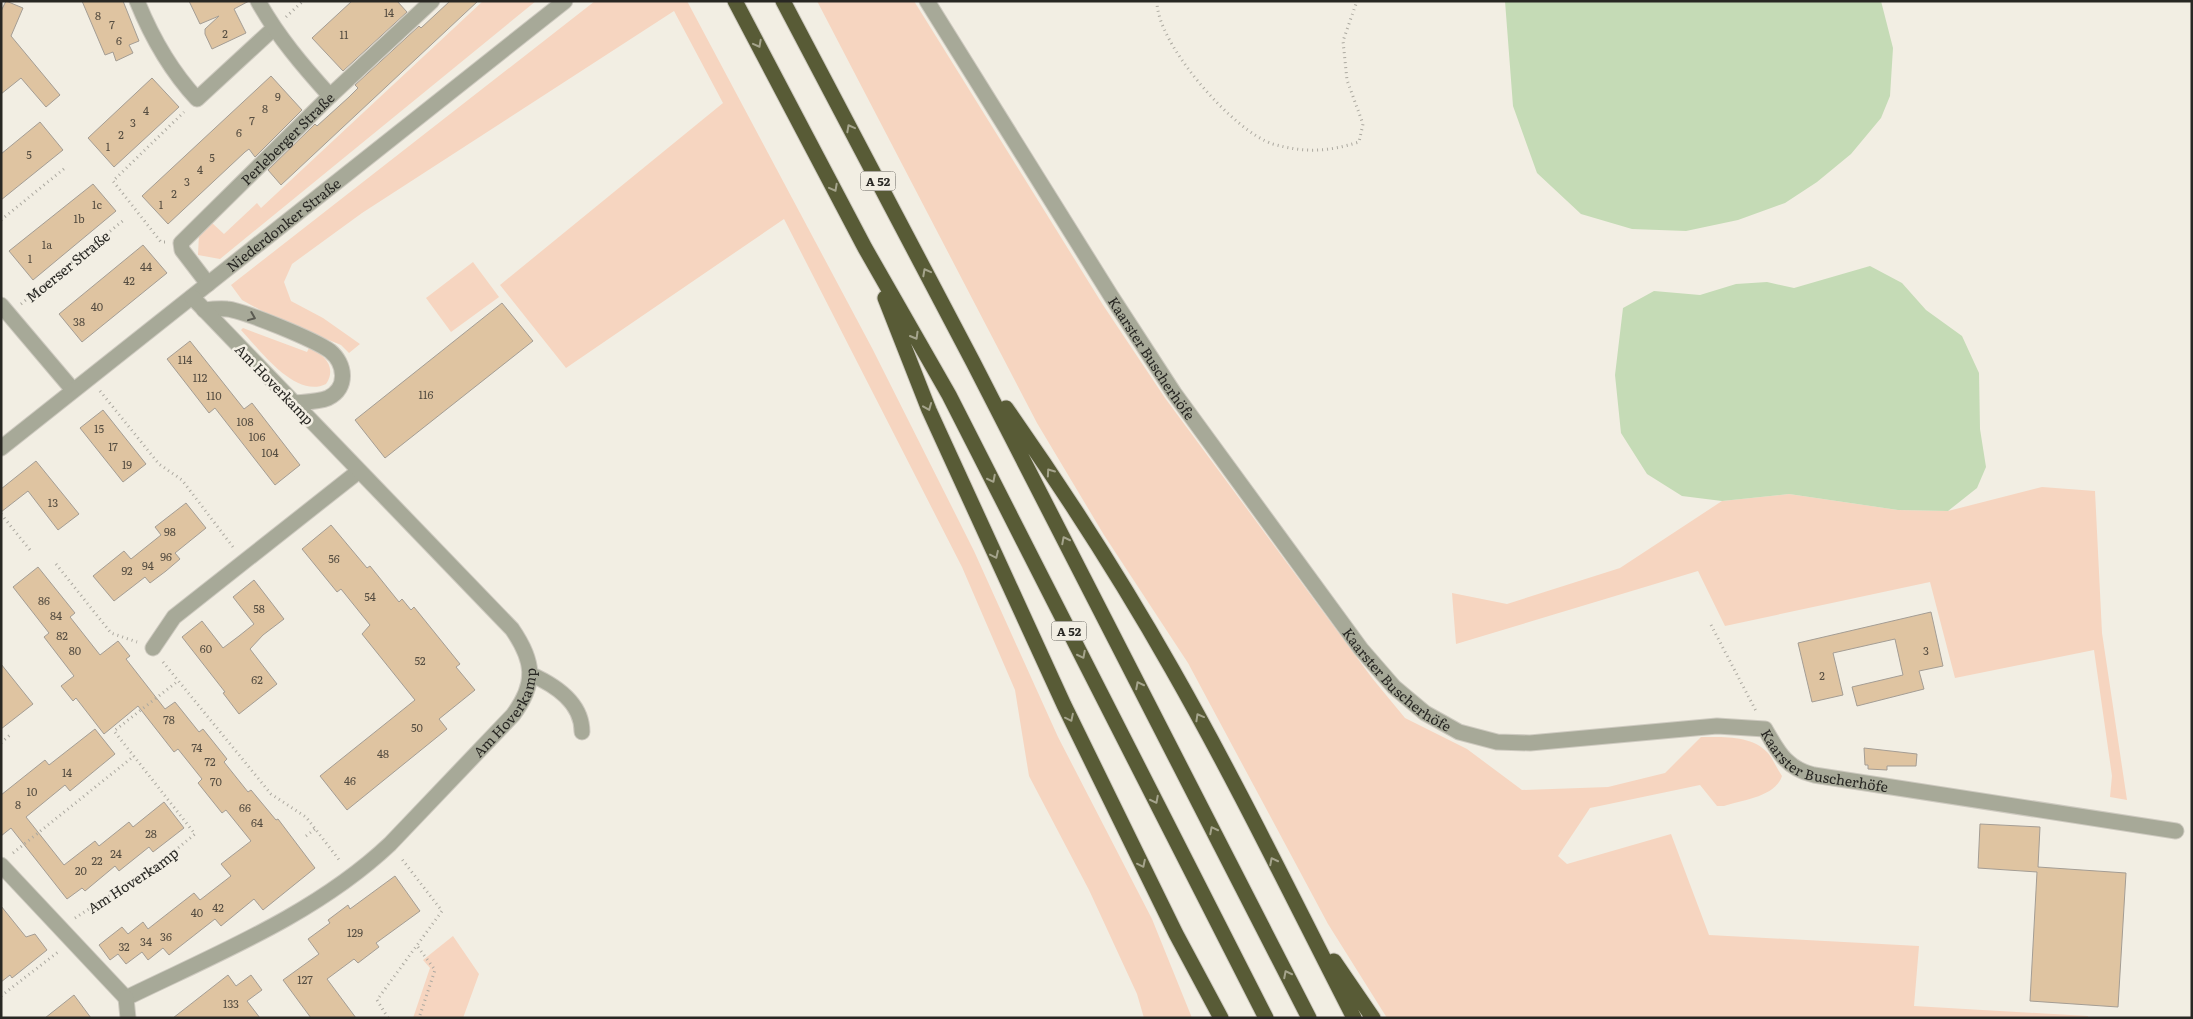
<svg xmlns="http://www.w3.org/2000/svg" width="2193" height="1019" font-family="Literata,serif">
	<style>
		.green { fill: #f6d5c0 }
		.water { fill: #c5dbb6 }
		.building { fill: #dfc4a1; stroke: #a49d94 }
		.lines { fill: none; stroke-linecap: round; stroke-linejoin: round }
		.minor-casing { stroke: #cecac0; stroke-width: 17 }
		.highway-casing { stroke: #cecac0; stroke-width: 17 }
		.path { stroke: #aca9a0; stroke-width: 3; stroke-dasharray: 1 4; stroke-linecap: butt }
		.minor { stroke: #a7a998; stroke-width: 15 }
		.highway { stroke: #585b36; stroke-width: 15 }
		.oneway { stroke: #a5a48c }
		.oneway2 { stroke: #5b5b52 }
		.labels { text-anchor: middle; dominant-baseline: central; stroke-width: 5; stroke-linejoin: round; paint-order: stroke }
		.number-label { font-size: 11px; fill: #564e42 }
		.shield { fill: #f2eee3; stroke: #65635d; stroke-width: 1 }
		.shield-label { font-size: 12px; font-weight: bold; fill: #282723 }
		.street-label { font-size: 14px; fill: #282723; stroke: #f2eee3 }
	</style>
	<rect width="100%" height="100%" fill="#f2eee3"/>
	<path class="green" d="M483,1H536L220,259L198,255L199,233L211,222L224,234L257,203L261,208Z
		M595,1H687L872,348L974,551L1058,737L1152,919L1192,1018H1144L1137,994L1089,890L1029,776L1015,690L962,567L784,219L566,368L500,285L723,103L674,11L362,213L292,264L284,282L291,301L323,318L360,344L349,353L341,345L275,318L242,300L231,285Z
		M817,1H914L1103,305L1165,398L1372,678L1405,718L1467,749L1522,790L1608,787L1665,773L1701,737C1723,737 1752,735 1768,753C1773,759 1777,769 1782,776C1775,797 1742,800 1724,806H1717L1700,785L1590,808L1558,856L1567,864L1671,834L1709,935L1919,946L1914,1006L2088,1016V1018H1387L1328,924L1188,663L1104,535L1037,423Z
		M473,262L499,297L451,332L426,298Z
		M243,328L307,352L309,348C325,354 337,368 326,384C295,399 260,350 241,330Z
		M2042,487L2095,491L2102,633L2127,800L2110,797L2112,776L2094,650L1955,678L1930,582L1725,626L1698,571L1456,644L1452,593L1507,604L1620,568L1722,501L1789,494L1898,510L1948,511Z
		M453,936L479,974L463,1018H413L430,968L423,960Z"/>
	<path class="water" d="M1505,1H1881L1893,48L1890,96L1881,118L1851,154L1817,182L1785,203L1738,220L1686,231L1632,229L1581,214L1537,173L1513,106Z
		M1870,266L1902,283L1926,310L1962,336L1979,373L1980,429L1986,467L1977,488L1948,511L1898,510L1789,494L1722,501L1682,496L1647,474L1621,433L1615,375L1623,308L1654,291L1700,295L1736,284L1767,282L1794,288Z"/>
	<path class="building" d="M6,1L23,8L11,36L60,95L46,107L21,78L1,94V11Z
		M82,1H123L139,41L129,45L133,53L116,61L113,52L105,55Z
		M189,1H249L234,9L246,33L212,49L205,34V29L219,16L200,24Z
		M352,1H397L407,12L343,71L312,38Z
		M450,1H478L281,185L268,170L315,124L317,126L349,97L358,88L355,85L419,26L421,28Z
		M271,76L302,110L255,157L249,149L245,152L168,224L142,196Z
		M152,78L179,107L114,167L88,138Z
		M40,122L63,150L1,200V154Z
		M93,184L116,211L33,280L9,251Z
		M143,245L167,273L82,342L59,314Z
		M502,303L533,341L385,458L355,420Z
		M190,341L244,409L252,403L300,465L275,485L215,408L209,413L167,359Z
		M103,410L146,464L123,482L80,428Z
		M36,461L79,514L58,530L28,491L1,512V489Z
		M186,503L206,528L175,553L180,559L166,571L150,583L145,577L114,601L93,576L124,551L131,559L161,535L155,527Z
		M331,525L367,568L370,566L399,602L402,599L411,610L414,607L460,664L456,667L475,690L439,719L447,729L347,810L320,776L415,700L362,634L370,625L341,589L337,592L302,549Z
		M38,567L75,613L70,617L100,655L118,641L130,656L126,659L165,709L175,702L199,732L203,729L227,759L224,762L248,792L251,790L276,820L278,819L315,868L263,910L254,899L221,926L215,919L169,955L163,948L148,960L142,952L126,964L118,954L110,960L99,945L122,927L128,934L143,922L148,929L194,893L200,900L231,876L221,864L251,841L226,810L222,813L198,783L202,779L178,749L174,752L138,706L104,734L76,698L73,701L61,686L74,676L44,637L49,633L13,587Z
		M254,580L284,619L263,635L250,649L277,684L239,714L223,693L225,692L182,637L202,621L223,648L239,636L254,624L233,597Z
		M1931,612L1943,666L1919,671L1924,689L1857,706L1852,687L1903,675L1895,639L1833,653L1843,695L1812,702L1798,643Z
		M1,664L33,704L1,729Z
		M95,729L115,754L70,791L65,785L26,817L64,865L95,841L99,846L129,822L133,827L164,802L184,828L153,852L149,847L119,871L115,866L85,891L82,888L67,899L11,828L1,836V795L45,760L49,765Z
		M1864,748L1917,754L1916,766H1887V770L1868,769V765H1865Z
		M1980,824L2040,827L2038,867L2126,873L2118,1007L2030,1001L2037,872L1978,868Z
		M395,876L420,911L376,943L379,947L358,963L354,959L327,979L356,1018H311L283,980L319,954L308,939L330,923L328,920L348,905L350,909Z
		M1,906L26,937L35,934L47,950L12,978L10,975L1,982Z
		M228,975L236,986L251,975L262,990L247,1001L260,1018H173Z
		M74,995L91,1018H45Z"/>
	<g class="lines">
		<g class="minor-casing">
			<g id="minor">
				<path d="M137,1C152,38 170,70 197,99L273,29"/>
				<path d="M258,1C278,37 303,66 330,96"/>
				<path id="s3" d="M927,1L1111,296L1174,393L1361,649L1394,687L1425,713L1459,732L1497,742L1530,743L1717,726L1765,729C1778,752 1787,769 1814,775L2176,831"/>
				<path id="s4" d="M208,284L182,250L181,243L330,96L432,1"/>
				<path d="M1,305L73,390"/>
				<path d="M204,310C212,309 220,308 227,309C245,311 315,340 330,351C345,363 349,388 328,398C318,402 304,402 294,403"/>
				<path id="s5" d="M1,448L565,1"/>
				<path d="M153,648L174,617L359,471"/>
				<path d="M530,674C555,685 582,702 582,732"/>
				<path id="s6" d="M1,865L126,998C216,954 316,914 390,844L513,715C537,683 534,661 512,629L192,297"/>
				<path d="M126,998L128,1018"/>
			</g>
		</g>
		<g class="highway-casing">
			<path id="highway" d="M735,1L865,248L949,395L1266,1018
				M783,1L973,362L1309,1018
				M885,298L929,410L1064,705L1176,934L1221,1018
				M1006,408C1065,492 1121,579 1172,669C1237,783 1294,901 1354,1018
				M1334,961L1373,1018"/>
		</g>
		<g class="path">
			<path d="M1157,1C1156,43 1234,132 1273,144C1305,153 1327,152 1359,142L1363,124L1347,80L1343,41L1357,1"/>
			<path d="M286,17L303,1"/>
			<path d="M1,220L65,168"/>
			<path d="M165,242H161L113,181L184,112"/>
			<path id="s1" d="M21,304L125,219"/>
			<path d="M100,391L159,464L182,480L233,547"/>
			<path d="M1,514L30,550"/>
			<path d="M56,564L111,633L137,642"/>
			<path d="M1711,625L1756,711"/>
			<path d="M163,662L271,794L306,817L340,861"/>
			<path d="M1,743L11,734"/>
			<path d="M306,836L315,829"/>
			<path d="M13,853L134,756"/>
			<path id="s2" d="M75,918L160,863L195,834L114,731L178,681"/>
			<path d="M418,947L435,970L419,1018"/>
			<path d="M1,996L58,952"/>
			<path d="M388,1018L377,1000L442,911L401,858"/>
		</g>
		<use href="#minor" class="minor"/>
		<use href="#highway" class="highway"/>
	</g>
	<defs><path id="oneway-chevron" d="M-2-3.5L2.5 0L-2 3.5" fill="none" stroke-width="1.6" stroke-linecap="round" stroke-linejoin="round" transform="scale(1.25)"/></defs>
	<g class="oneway">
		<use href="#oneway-chevron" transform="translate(758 44) rotate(62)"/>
		<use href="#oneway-chevron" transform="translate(850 128) rotate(-118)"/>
		<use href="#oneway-chevron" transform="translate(834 188) rotate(62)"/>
		<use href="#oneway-chevron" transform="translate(926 272) rotate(-118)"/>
		<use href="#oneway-chevron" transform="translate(915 336) rotate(60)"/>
		<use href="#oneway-chevron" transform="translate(928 407) rotate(68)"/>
		<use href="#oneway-chevron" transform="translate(1050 472) rotate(-125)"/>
		<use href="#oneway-chevron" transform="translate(992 479) rotate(63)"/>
		<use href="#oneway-chevron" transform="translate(1065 540) rotate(-117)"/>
		<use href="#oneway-chevron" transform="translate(995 555) rotate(65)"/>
		<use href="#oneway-chevron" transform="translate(1082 655) rotate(63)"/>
		<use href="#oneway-chevron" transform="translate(1139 685) rotate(-117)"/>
		<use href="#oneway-chevron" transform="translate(1199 717) rotate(-119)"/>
		<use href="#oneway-chevron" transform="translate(1070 718) rotate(64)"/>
		<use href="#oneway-chevron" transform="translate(1155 800) rotate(63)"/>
		<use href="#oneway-chevron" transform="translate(1213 830) rotate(-117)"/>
		<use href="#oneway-chevron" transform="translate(1273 861) rotate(-117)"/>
		<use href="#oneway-chevron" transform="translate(1142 864) rotate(64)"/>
		<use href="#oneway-chevron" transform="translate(1287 974) rotate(-117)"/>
	</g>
	<use class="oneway2" href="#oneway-chevron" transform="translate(252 317) rotate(22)"/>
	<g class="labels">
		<g class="number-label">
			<text x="389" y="12">14</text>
			<text x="98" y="15">8</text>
			<text x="112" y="24">7</text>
			<text x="225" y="33">2</text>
			<text x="344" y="34">11</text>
			<text x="119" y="40">6</text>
			<text x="278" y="96">9</text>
			<text x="265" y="108">8</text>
			<text x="146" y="110">4</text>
			<text x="252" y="120">7</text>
			<text x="133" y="122">3</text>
			<text x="239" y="132">6</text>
			<text x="121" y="134">2</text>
			<text x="108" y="146">1</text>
			<text x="29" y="154">5</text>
			<text x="212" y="157">5</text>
			<text x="200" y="169">4</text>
			<text x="187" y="181">3</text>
			<text x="174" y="193">2</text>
			<text x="97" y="204">1c</text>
			<text x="161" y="204">1</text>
			<text x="79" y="218">1b</text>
			<text x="47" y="244">1a</text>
			<text x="30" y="258">1</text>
			<text x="146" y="266">44</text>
			<text x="129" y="280">42</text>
			<text x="97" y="306">40</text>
			<text x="79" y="321">38</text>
			<text x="185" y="359">114</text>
			<text x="200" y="377">112</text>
			<text x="426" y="394">116</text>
			<text x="214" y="395">110</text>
			<text x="245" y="421">108</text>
			<text x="99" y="428">15</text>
			<text x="257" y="436">106</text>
			<text x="113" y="446">17</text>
			<text x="270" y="452">104</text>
			<text x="127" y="464">19</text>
			<text x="53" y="502">13</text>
			<text x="170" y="531">98</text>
			<text x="166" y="556">96</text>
			<text x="334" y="558">56</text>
			<text x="148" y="565">94</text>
			<text x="127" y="570">92</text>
			<text x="370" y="596">54</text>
			<text x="44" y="600">86</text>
			<text x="259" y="608">58</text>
			<text x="56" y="615">84</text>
			<text x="62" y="635">82</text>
			<text x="206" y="648">60</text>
			<text x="75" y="650">80</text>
			<text x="1926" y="650">3</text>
			<text x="420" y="660">52</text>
			<text x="1822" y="675">2</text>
			<text x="257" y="679">62</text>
			<text x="169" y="719">78</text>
			<text x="417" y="727">50</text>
			<text x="197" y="747">74</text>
			<text x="383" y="753">48</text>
			<text x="210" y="761">72</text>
			<text x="67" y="772">14</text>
			<text x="350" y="780">46</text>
			<text x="216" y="781">70</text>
			<text x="32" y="791">10</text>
			<text x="18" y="804">8</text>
			<text x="245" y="807">66</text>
			<text x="257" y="822">64</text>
			<text x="151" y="833">28</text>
			<text x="116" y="853">24</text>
			<text x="97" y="860">22</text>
			<text x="81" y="870">20</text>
			<text x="218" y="907">42</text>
			<text x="197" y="912">40</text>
			<text x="355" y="932">129</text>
			<text x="166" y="936">36</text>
			<text x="146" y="941">34</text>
			<text x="124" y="946">32</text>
			<text x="305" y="979">127</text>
			<text x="231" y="1003">133</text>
		</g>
		<g class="shield">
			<rect x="860.5" y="171.5" width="35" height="19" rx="4"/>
			<rect x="1051.5" y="621.5" width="35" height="19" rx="4"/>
		</g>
		<g class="shield-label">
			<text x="878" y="181">A 52</text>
			<text x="1069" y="631">A 52</text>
		</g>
		<g class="street-label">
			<text stroke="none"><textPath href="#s4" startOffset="199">Perleberger Straße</textPath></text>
			<text stroke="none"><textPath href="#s5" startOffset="360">Niederdonker Straße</textPath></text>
			<text stroke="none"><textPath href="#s1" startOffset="60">Moerser Straße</textPath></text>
			<text stroke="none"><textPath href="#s3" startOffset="422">Kaarster Buscherhöfe</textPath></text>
			<text transform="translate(275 384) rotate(46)">Am Hoverkamp</text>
			<text stroke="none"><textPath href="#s3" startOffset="828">Kaarster Buscherhöfe</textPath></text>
			<text stroke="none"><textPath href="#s6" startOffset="666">Am Hoverkamp</textPath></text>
			<text stroke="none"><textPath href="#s3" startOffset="1291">Kaarster Buscherhöfe</textPath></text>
			<text stroke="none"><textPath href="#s2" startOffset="69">Am Hoverkamp</textPath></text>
		</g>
	</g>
	<rect width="2193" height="1019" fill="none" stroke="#282723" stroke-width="5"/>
</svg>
